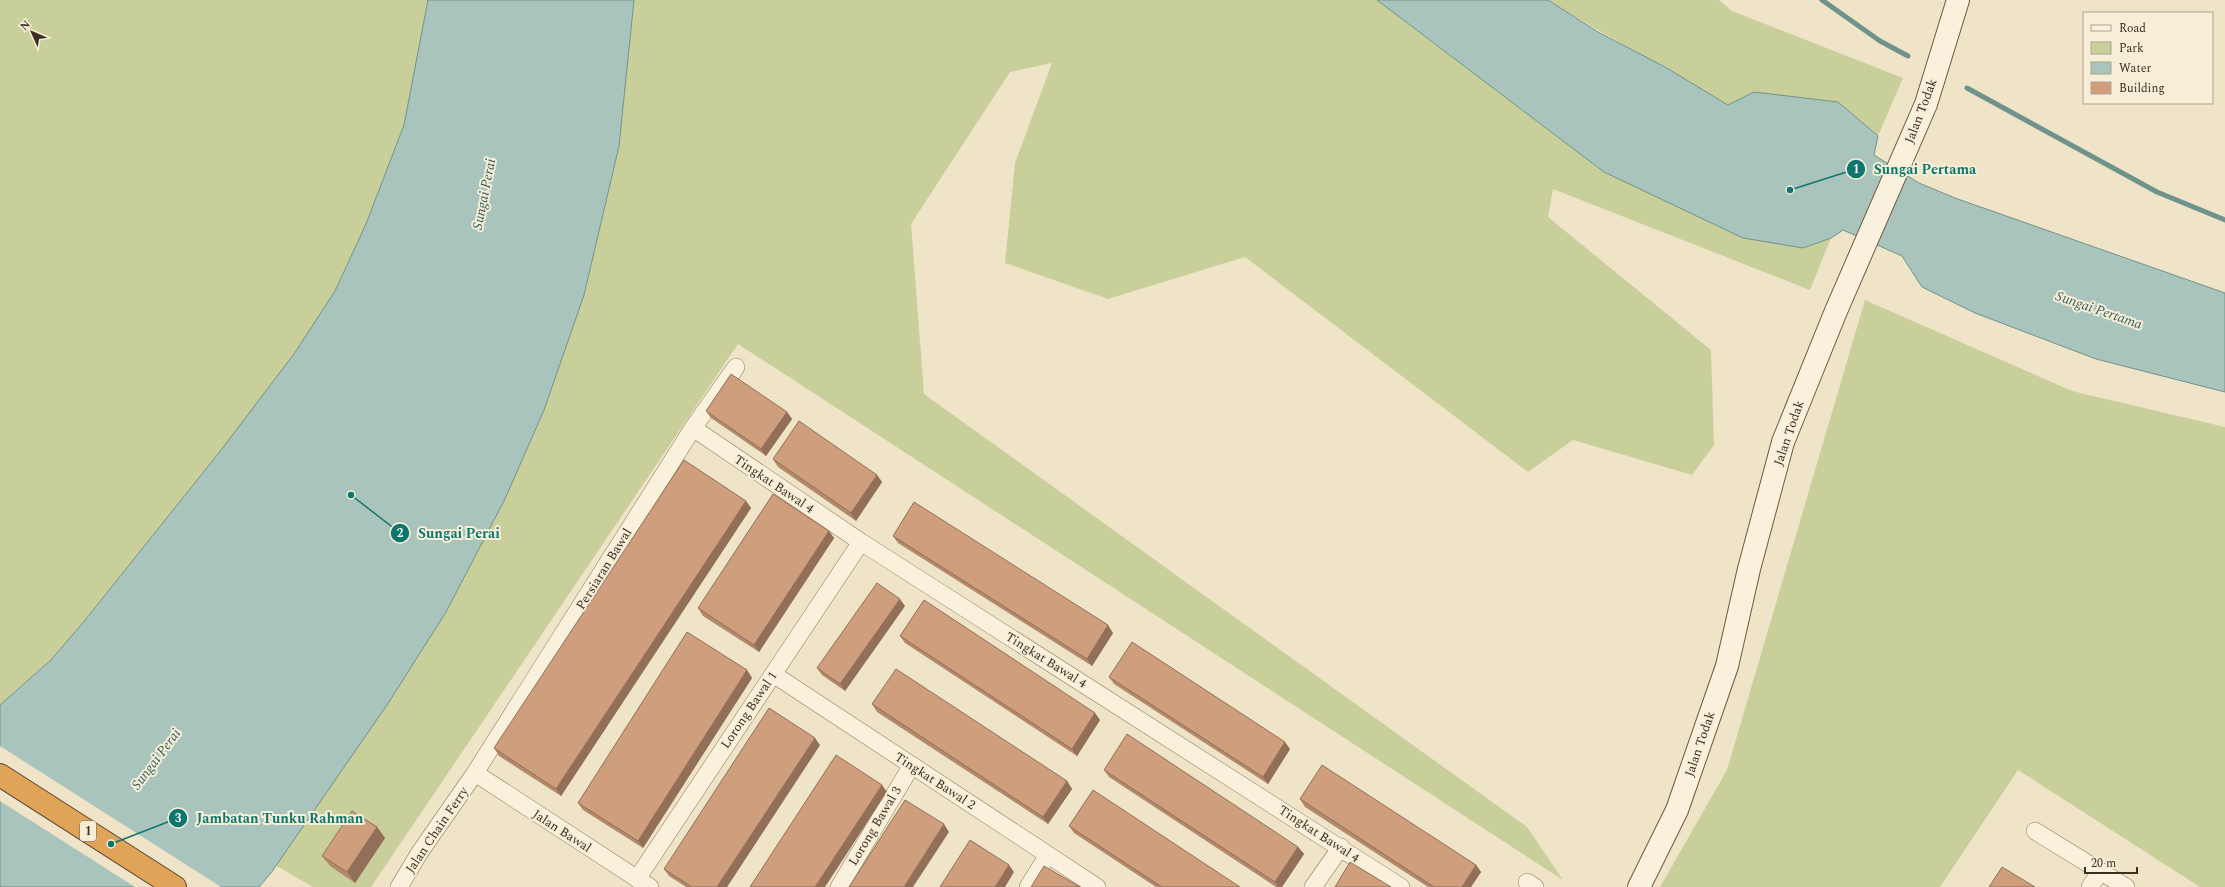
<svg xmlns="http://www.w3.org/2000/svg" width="2225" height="887" font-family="Spectral,serif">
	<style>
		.green { fill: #c9cf9b }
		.water { fill: #a9c4bc; stroke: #6f938a }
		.pier { fill: #f0e4c8 }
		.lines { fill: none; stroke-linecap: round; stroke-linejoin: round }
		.stream { stroke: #6f938a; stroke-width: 5 }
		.street-casing { stroke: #8d765c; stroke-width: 18 }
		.secondary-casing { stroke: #6f573f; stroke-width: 24 }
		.highway-casing { stroke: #5b4430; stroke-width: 24 }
		.street { stroke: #faf1dc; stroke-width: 17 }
		.secondary { stroke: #faf1dc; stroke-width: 22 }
		.highway { stroke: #e0a458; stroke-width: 22 }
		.wall { fill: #b2896c }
		.shaded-wall { fill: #916f58 }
		.building { fill: #cf9f7d; stroke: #916f58 }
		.labels { text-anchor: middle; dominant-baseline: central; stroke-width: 4; stroke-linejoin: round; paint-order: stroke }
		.shield { fill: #f7eed8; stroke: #756857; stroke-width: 1 }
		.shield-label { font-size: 12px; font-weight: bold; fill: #3d2e20 }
		.street-label { font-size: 13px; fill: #3d2e20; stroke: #f7eed8 }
		.water-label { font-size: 14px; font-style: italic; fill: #2f5d5a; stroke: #f7eed8 }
		.leader { fill: none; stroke: #0f766e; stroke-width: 1.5 }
		.callout-dot { fill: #0f766e; stroke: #f7eed8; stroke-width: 1.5 }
		.mark-label { font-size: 12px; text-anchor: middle; font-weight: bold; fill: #fff }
		.callout-label { font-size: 14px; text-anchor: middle; font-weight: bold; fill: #0f766e; stroke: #f7eed8; stroke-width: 4; stroke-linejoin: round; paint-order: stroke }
	</style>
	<rect width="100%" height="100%" fill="#f0e4c8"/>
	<path class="green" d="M0,0H428V3L404,125L366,224L335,291L294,354L218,454L86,619L51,660L0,705Z
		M634,0H1377L1604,172L1803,248L1831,238L1810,290L1553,189L1548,217L1711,350L1714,445L1692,475L1573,440L1528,472L1245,257L1108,299L1005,263L1015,163L1052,63L1010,72L911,224L924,394L1527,827L1563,880L738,344L371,887H313L275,865L389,702L446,612L505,499L544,410L584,295L619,146Z
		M1548,0H1719L1732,11L1903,78L1878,136L1837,102L1754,92L1729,106C1669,69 1607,37 1548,0Z
		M1865,300L2072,391L2225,427V887H2200L2018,770L1940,887H1660L1727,770Z"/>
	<path class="water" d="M428,0H634L619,146L584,295L544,410L505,499L446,612L389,702L271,873L259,887H0V705L51,660L86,619L218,454L294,354L335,291L366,224L404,125Z
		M1377,0H1548L1598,32L1665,67L1728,105L1754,92L1838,102L1878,136L1874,155L1919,183L1955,198L2225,293V392L2096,359L1975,313L1922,287L1902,256L1843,230L1831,238L1803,248L1743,238L1604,172Z"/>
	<path class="pier" d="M0,746L221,887H135L0,801Z"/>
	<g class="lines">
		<path class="stream" d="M1822,0L1880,41L1908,56
			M1967,88L2157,192L2225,220"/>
		<g class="street-casing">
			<path id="street" d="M693,428L861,542L1401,887
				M773,674L1097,887
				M475,773L650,887
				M2035,831L2126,887
				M637,879L861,542
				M1527,882L1535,887
				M399,887L420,852L475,773L693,428L736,367
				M839,887L912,765
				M1028,887L1048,855
				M1313,887L1341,847
				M2090,887L2100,872"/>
		</g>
		<g class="secondary-casing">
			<path id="secondary" d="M1639,887L1677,810L1727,666L1749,569L1783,442L1836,311L1926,104L1958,0"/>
		</g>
		<g class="highway-casing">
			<path id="highway" d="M0,775L175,887"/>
		</g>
		<use href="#street" class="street"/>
		<use href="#secondary" class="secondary"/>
		<use href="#highway" class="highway"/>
	</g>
	<path class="wall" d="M706,411L787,412L792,419L766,456L711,418Z
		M773,459L877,475L882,482L856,521L778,467Z
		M746,501L751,508L561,796L499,756L494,748Z
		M829,531L834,538L759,652L703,616L698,608Z
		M893,536L1113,633L1092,666L898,543Z
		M905,606L845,691L822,675L817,668Z
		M900,636L1095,713L1100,720L1077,756L905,643Z
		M747,670L752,678L643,848L583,810L578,803Z
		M1109,677L1290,749L1268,784L1114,684Z
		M872,704L1067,781L1072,789L1048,824L877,712Z
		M820,745L727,887H686L669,876L664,869Z
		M1104,770L1298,847L1304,854L1282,887H1276L1109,777Z
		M1300,799L1476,865L1481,872L1471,887H1428L1305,807Z
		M1069,826L1240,887H1156L1074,833Z
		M377,827L385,838L355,883L330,866L322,856Z"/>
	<path class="shaded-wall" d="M787,412L792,419L766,456L761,449Z
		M877,475L882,482L856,521L851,513Z
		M746,501L751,508L561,796L556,789Z
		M829,531L834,538L759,652L754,645Z
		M900,599L905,606L845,691L840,684Z
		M1108,625L1113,633L1092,666L1087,659Z
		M747,670L752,678L643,848L638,841Z
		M1095,713L1100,720L1077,756L1072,749Z
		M815,738L820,745L727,887H717Z
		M1285,742L1290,749L1268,784L1263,777Z
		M1067,781L1072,789L1048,824L1043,817Z
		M882,785L887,792L825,887H815Z
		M944,824L949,832L913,887H904Z
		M377,827L385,838L355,883L347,872Z
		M1298,847L1304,854L1282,887H1278L1275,882Z
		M1009,865L1014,872L1005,887H995Z
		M1476,865L1481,872L1471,887H1462Z"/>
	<path class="building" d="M731,374L787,412L761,449L706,411Z
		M799,421L877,475L851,513L773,459Z
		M684,460L746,501L556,789L494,748Z
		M773,494L829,531L754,645L698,608Z
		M914,502L1108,625L1087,659L893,536Z
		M877,583L900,599L840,684L817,668Z
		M924,600L1095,713L1072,749L900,636Z
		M687,632L747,670L638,841L578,803Z
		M1132,642L1285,742L1263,777L1109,677Z
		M896,669L1067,781L1043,817L872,704Z
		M769,708L815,738L717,887H692L664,869Z
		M1127,734L1298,847L1275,882L1104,770Z
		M836,755L882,785L815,887H750Z
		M1322,765L1476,865L1462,887H1434L1300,799Z
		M1093,790L1240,887H1162L1069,826Z
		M905,800L944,824L904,887H849Z
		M352,811L377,827L347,872L322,856Z
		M970,840L1009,865L995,887H940Z
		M1350,862L1391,887H1335Z
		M1044,866L1080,887H1031Z
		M2002,867L2035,887H1989Z"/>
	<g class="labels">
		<rect class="shield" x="80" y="821" width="16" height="20" rx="3"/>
		<g class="shield-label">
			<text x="88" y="831">1</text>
		</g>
		<g class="street-label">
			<text transform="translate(1921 111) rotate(-69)">Jalan Todak</text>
			<text transform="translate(1789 433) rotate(-71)">Jalan Todak</text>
			<text transform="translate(774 484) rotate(34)">Tingkat Bawal 4</text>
			<text transform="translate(604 569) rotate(-58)">Persiaran Bawal</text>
			<text transform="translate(1046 660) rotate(32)">Tingkat Bawal 4</text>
			<text transform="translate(749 710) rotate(-56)">Lorong Bawal 1</text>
			<text transform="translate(1700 744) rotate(-71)">Jalan Todak</text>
			<text transform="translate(935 781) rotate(33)">Tingkat Bawal 2</text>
			<text transform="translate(875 826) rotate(-59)">Lorong Bawal 3</text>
			<text transform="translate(437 830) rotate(-56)">Jalan Chain Ferry</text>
			<text transform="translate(562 831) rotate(33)">Jalan Bawal</text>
			<text transform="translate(1319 834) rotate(33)">Tingkat Bawal 4</text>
		</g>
		<g class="water-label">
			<text transform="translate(484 194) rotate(-79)">Sungai Perai</text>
			<text transform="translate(2099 310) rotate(19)">Sungai Pertama</text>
			<text transform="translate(156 759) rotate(-53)">Sungai Perai</text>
		</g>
	</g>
	<path class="leader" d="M1790 190L1856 169M351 495L400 533M111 844L178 818"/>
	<g class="callout-dot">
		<circle cx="1790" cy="190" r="4"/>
		<circle cx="351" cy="495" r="4"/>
		<circle cx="111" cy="844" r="4"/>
		<circle cx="1856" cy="169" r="10"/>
		<circle cx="400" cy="533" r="10"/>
		<circle cx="178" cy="818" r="10"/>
	</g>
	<g class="mark-label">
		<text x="1856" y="173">1</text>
		<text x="400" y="537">2</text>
		<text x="178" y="822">3</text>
	</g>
	<g class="callout-label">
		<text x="1925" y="174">Sungai Pertama</text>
		<text x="459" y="538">Sungai Perai</text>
		<text x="280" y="823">Jambatan Tunku Rahman</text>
	</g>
	<rect x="2083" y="12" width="130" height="92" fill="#f7eed8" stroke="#ada18e"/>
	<rect x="2091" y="25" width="20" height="6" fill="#faf1dc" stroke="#ada18e"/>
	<text x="2119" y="32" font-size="12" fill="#3d2e20">Road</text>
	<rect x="2091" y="42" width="20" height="12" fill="#c9cf9b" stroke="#ada18e"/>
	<text x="2119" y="52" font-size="12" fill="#3d2e20">Park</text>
	<rect x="2091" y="62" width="20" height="12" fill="#a9c4bc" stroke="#ada18e"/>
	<text x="2119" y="72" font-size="12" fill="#3d2e20">Water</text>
	<rect x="2091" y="82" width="20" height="12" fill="#cf9f7d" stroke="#ada18e"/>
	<text x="2119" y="92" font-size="12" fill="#3d2e20">Building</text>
	<g transform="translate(32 32) rotate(315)" stroke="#f7eed8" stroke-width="3" paint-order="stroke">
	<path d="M0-3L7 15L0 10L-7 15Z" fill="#3d2e20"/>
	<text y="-6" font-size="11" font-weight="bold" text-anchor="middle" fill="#3d2e20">N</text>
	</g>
	<path d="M2085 867v6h52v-6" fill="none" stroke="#3d2e20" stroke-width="2"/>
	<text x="2091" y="867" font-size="12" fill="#3d2e20" stroke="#f7eed8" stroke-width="3" paint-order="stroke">20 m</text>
</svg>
